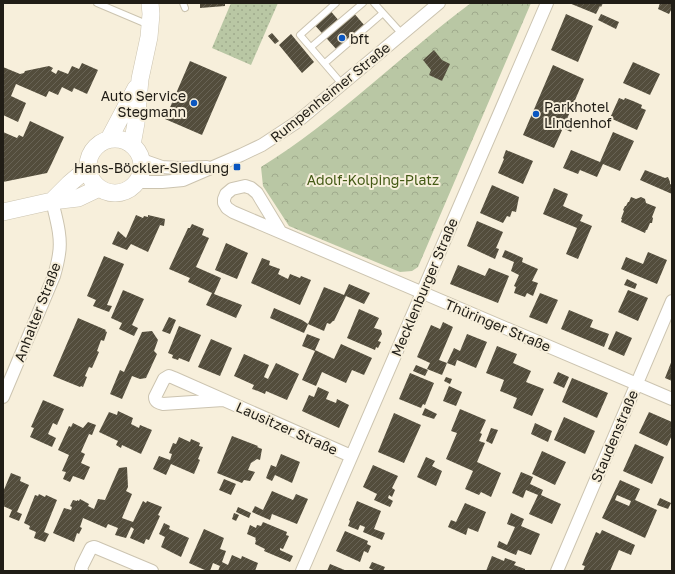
<svg xmlns="http://www.w3.org/2000/svg" width="675" height="574" font-family="'Golos Text',sans-serif">
	<style>
		.forest { fill: url(#forest-crowns) }
		.garden { fill: url(#garden-dots) }
		.building { fill: url(#building-hatch); fill-rule: evenodd }
		.lines { fill: none; stroke-linecap: round; stroke-linejoin: round }
		.lane-casing { stroke: #ccc4b0; stroke-width: 8 }
		.street-casing { stroke: #ccc4b0; stroke-width: 14 }
		.secondary-casing { stroke: #ccc4b0; stroke-width: 18 }
		.lane { stroke: #fff; stroke-width: 6 }
		.street { stroke: #fff; stroke-width: 12 }
		.secondary { stroke: #fff; stroke-width: 17 }
		.poi-dot { fill: #0a56c0; stroke: #f7efdb; stroke-width: 1.5 }
		.labels { text-anchor: middle; dominant-baseline: central; stroke-width: 4; stroke-linejoin: round; paint-order: stroke }
		.poi-label { font-size: 14px; fill: #201d16; stroke: #f7efdb; text-anchor: start }
		.street-label { font-size: 14px; fill: #201d16; stroke: #f7efdb }
		.park-label { font-size: 14px; fill: #445a15; stroke: #f7efdb }
	</style>
	<defs>
		<pattern id="forest-crowns" width="20" height="18" patternUnits="userSpaceOnUse"><rect width="20" height="18" fill="#b9c7a4"/><path d="M2 6a3 3 0 1 1 6 0M12 15a3 3 0 1 1 6 0" fill="none" stroke="#9faa8c"/></pattern>
		<pattern id="garden-dots" width="8" height="8" patternUnits="userSpaceOnUse"><rect width="8" height="8" fill="#b9c7a4"/><path d="M2 2h.1M6 6h.1" fill="none" stroke="#9faa8c" stroke-width="1.8" stroke-linecap="round"/></pattern>
		<pattern id="building-hatch" width="6" height="6" patternUnits="userSpaceOnUse"><rect width="6" height="6" fill="#534d3c"/><path d="M-1 1l2-2M0 6l6-6M5 7l2-2" fill="none" stroke="#686355"/></pattern>
	</defs>
	<rect width="100%" height="100%" fill="#f7efdb"/>
	<path class="forest" d="M471,3H531L418,267L412,271L400,272L289,226L263,186L261,167C337,120 400,56 471,3Z"/>
	<path class="garden" d="M231,3H278L251,65L212,48Z"/>
	<path class="building" d="M200,3H225V6L200,8Z
		M569,3H603L601,7L600,6L596,14Z
		M660,3H672V8L669,14L658,9Z
		M328,8L340,22L352,11L365,26L337,50L312,22Z
		M566,14L593,26L578,62L551,50Z
		M601,14L619,22L616,29L598,20Z
		M272,33L279,41L275,44L268,36Z
		M291,34L314,62L302,73L279,45Z
		M434,50L442,60L450,64L442,81L429,75L431,70L423,60Z
		M190,61L227,77L202,135L165,119Z
		M633,62L660,74L650,95L623,83Z
		M82,63L98,70L87,94L74,88L72,92L62,87L58,95L49,91L46,97L16,84L11,96L26,103L18,122L3,115V67L20,74L24,73L25,71L49,66L53,68L51,71L56,74L58,70L68,74L72,66L79,69Z
		M553,65L584,79L567,119L575,122L571,132L563,128L554,148L523,135Z
		M619,98L624,100L625,98L633,101L642,105L641,108L646,110L637,130L610,118Z
		M30,121L64,137L51,165L47,173L3,182V132L17,138L19,135L23,137Z
		M613,132L634,141L620,171L603,164L597,177L580,170L578,174L563,168L571,150L600,162Z
		M506,150L533,161L523,184L498,173L504,159L503,158Z
		M645,170L665,178L668,177L670,182V184L672,185V194L640,180Z
		M492,185L519,197L516,212L512,211L510,217L507,216L503,223L480,213Z
		M554,188L568,194L563,206L583,215L580,221L592,226L578,259L566,254L577,228L543,214Z
		M631,197L636,199L641,197L645,199L646,203L656,207L652,217L653,218L652,223H650L647,230H646L645,233L621,222L622,219H621L624,211L623,210L625,206H626L628,202H629Z
		M136,215L143,218L144,216L148,217V215L165,219L164,226L160,225L148,252L131,244L127,250L112,244L118,231L126,238Z
		M477,221L503,232L496,248L499,249L495,259L467,246Z
		M192,224L204,229L202,235L209,238L196,267L221,278L214,294L242,305L236,318L206,305L212,293L188,282L190,278L169,269L188,228H190Z
		M226,243L248,253L237,279L215,270Z
		M505,250L523,258L522,262L538,269L532,281L538,283L533,296L527,293L525,297L514,293L516,287L514,286L519,275L511,271L514,262L502,257Z
		M648,252L667,260L657,284L621,269L626,257L643,264Z
		M104,256L124,264L107,305L112,306L109,312L93,306L96,300L87,296Z
		M262,258L270,261L269,265L280,269L278,274L288,279L290,274L300,278L301,276L311,280L300,305L251,283Z
		M458,265L485,276L489,268L509,276L498,303L450,284Z
		M627,279L637,284L635,289L624,285Z
		M349,284L370,293L364,304L346,296L334,321H333L330,324L327,323L324,331L308,324L324,287L344,295Z
		M123,290L144,299L132,325L138,328L134,336L119,329L122,323L111,318Z
		M628,290L648,298L638,321L618,312Z
		M540,293L558,300L547,324L529,317Z
		M274,308L302,320L308,324L304,333L270,318Z
		M359,309L379,318L374,328L381,330L382,334L378,341L381,342L378,348L376,347L375,350L347,338Z
		M569,310L593,320L590,327L609,334L604,347L561,329Z
		M169,317L176,320L170,334L162,331Z
		M78,318L106,330L105,331L107,332L104,341L101,340L97,351L99,352L92,368L89,367L85,376L87,377L83,387L81,386L80,387L53,376Z
		M443,322L453,327L439,360L447,363L442,375L427,369L430,363L417,357L431,325L440,329Z
		M179,326L201,335L189,362L179,358L178,360L172,358L173,355L168,353Z
		M152,331L158,340L154,351L157,354L146,378L140,379L132,376L122,399L110,394L120,370L124,372L142,332Z
		M616,331L632,338L624,356L608,349Z
		M307,334L320,339L315,350L334,359L341,344L372,358L364,375L352,370L346,383L322,372L316,386L302,380L315,351L302,346Z
		M467,334L487,342L476,368L457,360L455,366L447,363L454,348L460,351Z
		M211,339L232,348L220,376L198,367Z
		M497,346L517,354L513,363L531,371L526,382L544,389L532,416L513,408L517,398L500,391L504,380L486,373Z
		M244,354L269,365L264,377L268,379L276,363L299,374L287,400L266,391L265,394L258,391L252,389L254,385L234,376Z
		M672,360V381L665,378Z
		M416,365L428,370L425,376L413,371Z
		M558,372L569,377L564,388L553,383Z
		M410,373L434,383L425,405L423,404L421,408L399,399Z
		M446,377L452,379L450,384L444,381Z
		M572,378L608,393L597,418L562,402Z
		M449,386L462,392L456,406L443,401Z
		M318,387L329,392L326,399L336,403L337,399L349,405L339,428L302,411L309,395L314,397Z
		M43,400L64,409L57,425L53,423L48,434L56,438L52,447L30,437L34,428L31,427Z
		M425,408L437,414L434,419L422,415Z
		M460,409L486,420L480,433L482,434L479,441L485,443L477,462L501,473L491,497L481,492L479,495L465,489L473,471L446,459L457,433L451,431Z
		M118,411L133,418L131,424L139,428L140,425L152,430L141,454L122,445L121,448L116,445L118,441L99,432L109,412L117,415Z
		M649,412L672,422V435L667,446L639,433Z
		M394,413L421,425L404,463L378,452Z
		M564,417L595,431L585,454L554,440Z
		M88,422L96,425L92,435L89,434L81,452L85,454L81,463L90,467L84,480L73,476L70,482L63,479L66,472L62,471L69,455L58,450L69,426L71,427L73,423L83,428Z
		M535,423L552,431L548,442L531,434Z
		M491,428L498,430L492,444L486,441Z
		M232,436L258,446L257,447L262,449L260,460L257,459L251,463L248,470L255,472L250,481L244,480L242,483L217,473Z
		M179,437L190,442L191,439L200,443L199,446L203,447L198,459L200,460L194,474L171,464L166,475L153,469L159,456L170,460L172,454L169,453L173,443L176,444Z
		M635,444L664,457L652,484L623,471Z
		M542,451L566,462L555,485L532,474Z
		M281,454L300,462L292,483L275,475L272,481L266,478L271,465L276,467Z
		M426,457L435,461L432,466L442,471L436,486L417,477Z
		M373,465L398,476L392,488L395,490L392,497L389,495L388,498L393,501L390,507L374,500L377,494L363,487Z
		M127,467L128,487L126,491L132,494L122,518L133,522L143,501L146,503L147,501L162,507L158,515L160,516L149,540L146,539L144,544L130,538L134,529L131,527L126,538L115,535L118,528L108,524L106,528L83,518L80,527L82,528L79,534L77,533L74,542L53,533L64,508L71,510L72,507L70,506L73,500L77,501V500L79,501L80,499L89,504L88,506L94,509L98,499L105,500L119,468Z
		M521,472L533,477L530,484L543,490L541,495L561,504L552,524L529,514L538,495L526,490L523,498L512,493Z
		M11,473L21,477L20,481L29,485L17,512L22,514L19,521L9,517L12,510L3,506V492Z
		M224,479L236,484L231,495L219,490Z
		M620,480L640,489L635,500L657,510L645,538L602,518ZM617,495L631,501L629,506L615,500Z
		M272,491L293,500L296,494L308,499L297,524L272,514L270,520L252,512L255,506L263,510Z
		M39,494L45,497L46,495L57,500L44,532L49,534L45,542L34,538L36,532L29,529L30,526L24,523L35,495L38,496Z
		M660,498L671,503L668,509L657,505Z
		M357,501L381,511L374,529L385,533L382,540L363,532L365,527L360,525L358,530L348,526L350,521L349,520Z
		M465,503L486,512L478,532L468,528L466,535L448,527L451,520L456,522Z
		M238,507L251,513L249,518L236,512Z
		M234,513L239,515L236,521L232,519Z
		M511,513L524,519L521,526L540,534L531,555L518,550L516,555L497,547L499,541L507,545L515,527L507,524Z
		M263,522L287,532L286,535L289,536L283,549L280,548V550L293,556L290,562L264,551L265,549L255,544L256,540L255,539L256,538L247,534L250,525L256,528L257,525L261,526Z
		M164,523L170,526L169,529L189,538L181,557L161,547L165,537L159,534Z
		M204,529L224,538L220,549L226,551L222,562L228,565L232,555L241,559L242,556L258,563L255,571H218L220,566L213,563L210,571H207L189,563Z
		M602,530L635,545L631,555L619,550L610,571H583L585,566L582,565L596,532L600,534Z
		M345,531L368,541L367,544L371,546L368,553L364,551L360,562L336,551Z
		M492,556L504,561L505,558L516,562L514,565L525,569V571H486Z
		M372,562L385,567L383,571H375L369,568Z
		M330,564L347,571H327Z"/>
	<g class="lines">
		<g class="lane-casing">
			<path id="lane" d="M97,3L149,25
				M183,3L185,8
				M336,3L300,35L342,84
				M374,3L402,34
				M311,47L363,3
				M325,63L383,13"/>
		</g>
		<g class="street-casing">
			<path id="street" d="M142,160L162,167L178,168L207,167
				M138,182H162L183,180L241,155L262,145L297,122L439,3
				M280,231L257,193L251,188L245,186L232,189L226,194L224,199V203L227,208L233,212L672,399
				M3,397L54,276C56,269 58,262 59,254C62,237 56,218 52,201
				M223,400L163,404C159,403 155,402 155,397L164,379L169,376L174,378L351,456
				M82,571L81,569L82,566L91,548L94,547L97,548L152,571
				M302,571L547,3
				M557,571L672,301"/>
		</g>
		<g class="secondary-casing">
			<path id="secondary" d="M88 166a27 27 0 1 1 54 0a27 27 0 1 1-54 0Z
				M109,139L136,88
				M132,145L136,123L140,79L149,37L151,14L150,3
				M52,201L69,184L88,168
				M3,212L52,201L78,198L99,188"/>
		</g>
		<use href="#lane" class="lane"/>
		<use href="#street" class="street"/>
		<use href="#secondary" class="secondary"/>
	</g>
	<g class="poi-dot">
		<circle cx="342" cy="38" r="4"/>
		<circle cx="194" cy="103" r="4"/>
		<circle cx="536" cy="114" r="4"/>
		<rect x="233" y="163" width="8" height="8" rx="2"/>
	</g>
	<g class="labels">
		<g class="poi-label">
			<text x="350" y="38">bft</text>
			<text x="186" y="95" text-anchor="end">Auto Service<tspan x="186" dy="16">Stegmann</tspan></text>
			<text x="544" y="106">Parkhotel<tspan x="544" dy="16">Lindenhof</tspan></text>
			<text x="229" y="167" text-anchor="end">Hans-Böckler-Siedlung</text>
		</g>
		<g class="street-label">
			<text transform="translate(330 92) rotate(-39)">Rumpenheimer Straße</text>
			<text transform="translate(424 287) rotate(-67)">Mecklenburger Straße</text>
			<text transform="translate(37 312) rotate(-69)">Anhalter Straße</text>
			<text transform="translate(498 325) rotate(23)">Thüringer Straße</text>
			<text transform="translate(287 428) rotate(24)">Lausitzer Straße</text>
			<text transform="translate(614 436) rotate(-67)">Staudenstraße</text>
		</g>
		<g class="park-label">
			<text x="373" y="179">Adolf-Kolping-Platz</text>
		</g>
	</g>
	<rect width="675" height="574" fill="none" stroke="#201d16" stroke-width="8"/>
</svg>
